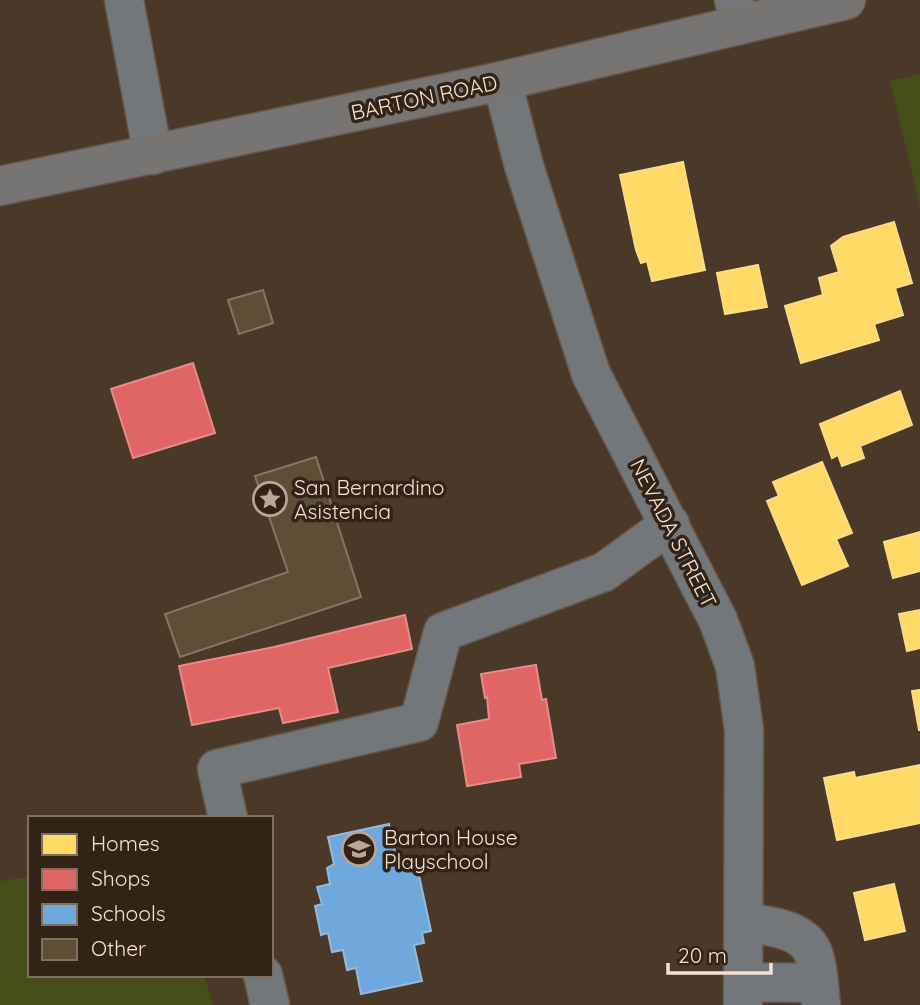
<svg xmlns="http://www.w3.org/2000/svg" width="920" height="1005" font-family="Quicksand,sans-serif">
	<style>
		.green { fill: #464f19 }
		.homes { fill: #ffd966; stroke: #fcdb86; stroke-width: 2 }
		.shops { fill: #e06666; stroke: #e68b86; stroke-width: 2 }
		.schools { fill: #6fa8dc; stroke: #97b9d8; stroke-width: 2 }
		.building { fill: #5d4e38; stroke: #827667; stroke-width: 2 }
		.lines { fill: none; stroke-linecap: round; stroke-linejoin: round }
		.minor-casing { stroke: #66574a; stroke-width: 41 }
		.major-casing { stroke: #66574a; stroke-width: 41 }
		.minor { stroke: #737779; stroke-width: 38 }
		.major { stroke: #777574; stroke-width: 38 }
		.labels { text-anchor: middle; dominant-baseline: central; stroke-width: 7; stroke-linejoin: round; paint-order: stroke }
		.street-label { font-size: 21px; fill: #f5e1d0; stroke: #322317 }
		.poi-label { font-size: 21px; fill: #f5e1d0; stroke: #322317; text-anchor: start }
	</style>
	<rect width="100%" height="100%" fill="#4a3929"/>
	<path class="green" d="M920,74V206L890,81Z
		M30,877V975H204L213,1005H0V881Z"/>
	<path class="homes" d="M683,162L705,270L652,281L647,261L641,263L636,250L620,175Z
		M894,222L912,283L895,288L903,315L874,324L879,340L801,363L785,306L823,295L819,278L839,272L831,246L843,237Z
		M758,265L767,307L725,314L717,273Z
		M900,391L912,425L860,446L864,458L842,466L838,455L832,458L820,424Z
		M822,462L852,533L836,539L848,566L802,585L767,501L779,496L773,482Z
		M920,532V571L893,578L884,542Z
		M920,610V648L907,651L899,614Z
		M920,690V730H919L912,691Z
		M920,765V823L837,840L824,778L854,772L855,778Z
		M894,884L905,931L865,940L854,893Z"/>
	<path class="shops" d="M193,363L215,433L133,458L111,389Z
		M405,615L412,649L328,668L338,712L283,723L279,708L192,725L179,666L274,647Z
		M536,665L542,700L546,699L556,758L519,764L521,777L467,786L457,725L489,719L487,697L485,698L481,674Z"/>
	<path class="schools" d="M389,824L397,861L406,859L408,868L417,866L431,931L422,933L424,943L414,945L422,981L361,994L356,968L347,970L343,950L332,952L328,933L321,935L315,906L322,904L317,887L330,884L327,868L334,864L328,837Z"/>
	<path class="building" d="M263,290L273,323L239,334L228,300Z
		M316,457L361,597L180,657L165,614L288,572L255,476Z"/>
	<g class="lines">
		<g class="minor-casing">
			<path id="minor" d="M124,0L153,155
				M734,0L739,25
				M502,81L524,166L591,374L718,620L735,666L744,730L743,1005
				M228,818L217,769L419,722L443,632L604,572L670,524
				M744,922C767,926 806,928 814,956C819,971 819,989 821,1005
				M263,975L270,1005
				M744,982L818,983"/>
		</g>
		<g class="major-casing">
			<path id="major" d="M0,186L502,81L846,0"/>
		</g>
		<use href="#minor" class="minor"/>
		<use href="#major" class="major"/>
	</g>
	<defs>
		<g id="sight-ring" transform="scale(1.75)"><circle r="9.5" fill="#322317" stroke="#b9a696" stroke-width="1.5"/><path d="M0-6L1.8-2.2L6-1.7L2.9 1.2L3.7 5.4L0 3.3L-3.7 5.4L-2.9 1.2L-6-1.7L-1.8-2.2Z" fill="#b9a696"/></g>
		<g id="school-ring" transform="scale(1.75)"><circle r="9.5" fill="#322317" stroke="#b9a696" stroke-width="1.5"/><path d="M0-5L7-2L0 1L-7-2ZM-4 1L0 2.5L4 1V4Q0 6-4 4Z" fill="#b9a696"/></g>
	</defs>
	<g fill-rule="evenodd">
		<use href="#sight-ring" x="270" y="499"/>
		<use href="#school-ring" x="359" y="849"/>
	</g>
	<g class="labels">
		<g class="street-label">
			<text transform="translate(424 97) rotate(-12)">BARTON ROAD</text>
			<text transform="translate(674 533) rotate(63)">NEVADA STREET</text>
		</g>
		<g class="poi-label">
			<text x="294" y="487">San Bernardino<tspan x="294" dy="24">Asistencia</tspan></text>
			<text x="384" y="837">Barton House<tspan x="384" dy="24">Playschool</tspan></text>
		</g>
	</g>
	<rect x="28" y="816" width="245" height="161" fill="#322317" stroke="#806f61" stroke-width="2"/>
	<rect x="42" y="834" width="35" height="21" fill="#ffd966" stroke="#806f61" stroke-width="2"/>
	<text x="91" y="851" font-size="21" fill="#f5e1d0">Homes</text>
	<rect x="42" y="869" width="35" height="21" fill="#e06666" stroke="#806f61" stroke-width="2"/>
	<text x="91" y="886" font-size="21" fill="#f5e1d0">Shops</text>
	<rect x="42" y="904" width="35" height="21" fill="#6fa8dc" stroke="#806f61" stroke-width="2"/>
	<text x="91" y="921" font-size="21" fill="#f5e1d0">Schools</text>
	<rect x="42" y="939" width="35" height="21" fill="#5d4e38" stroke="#806f61" stroke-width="2"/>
	<text x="91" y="956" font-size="21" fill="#f5e1d0">Other</text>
	<path d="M668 963v10h103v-10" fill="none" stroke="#f5e1d0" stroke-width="3.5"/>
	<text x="678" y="963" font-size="21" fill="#f5e1d0" stroke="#322317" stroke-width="5" paint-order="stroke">20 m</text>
</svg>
